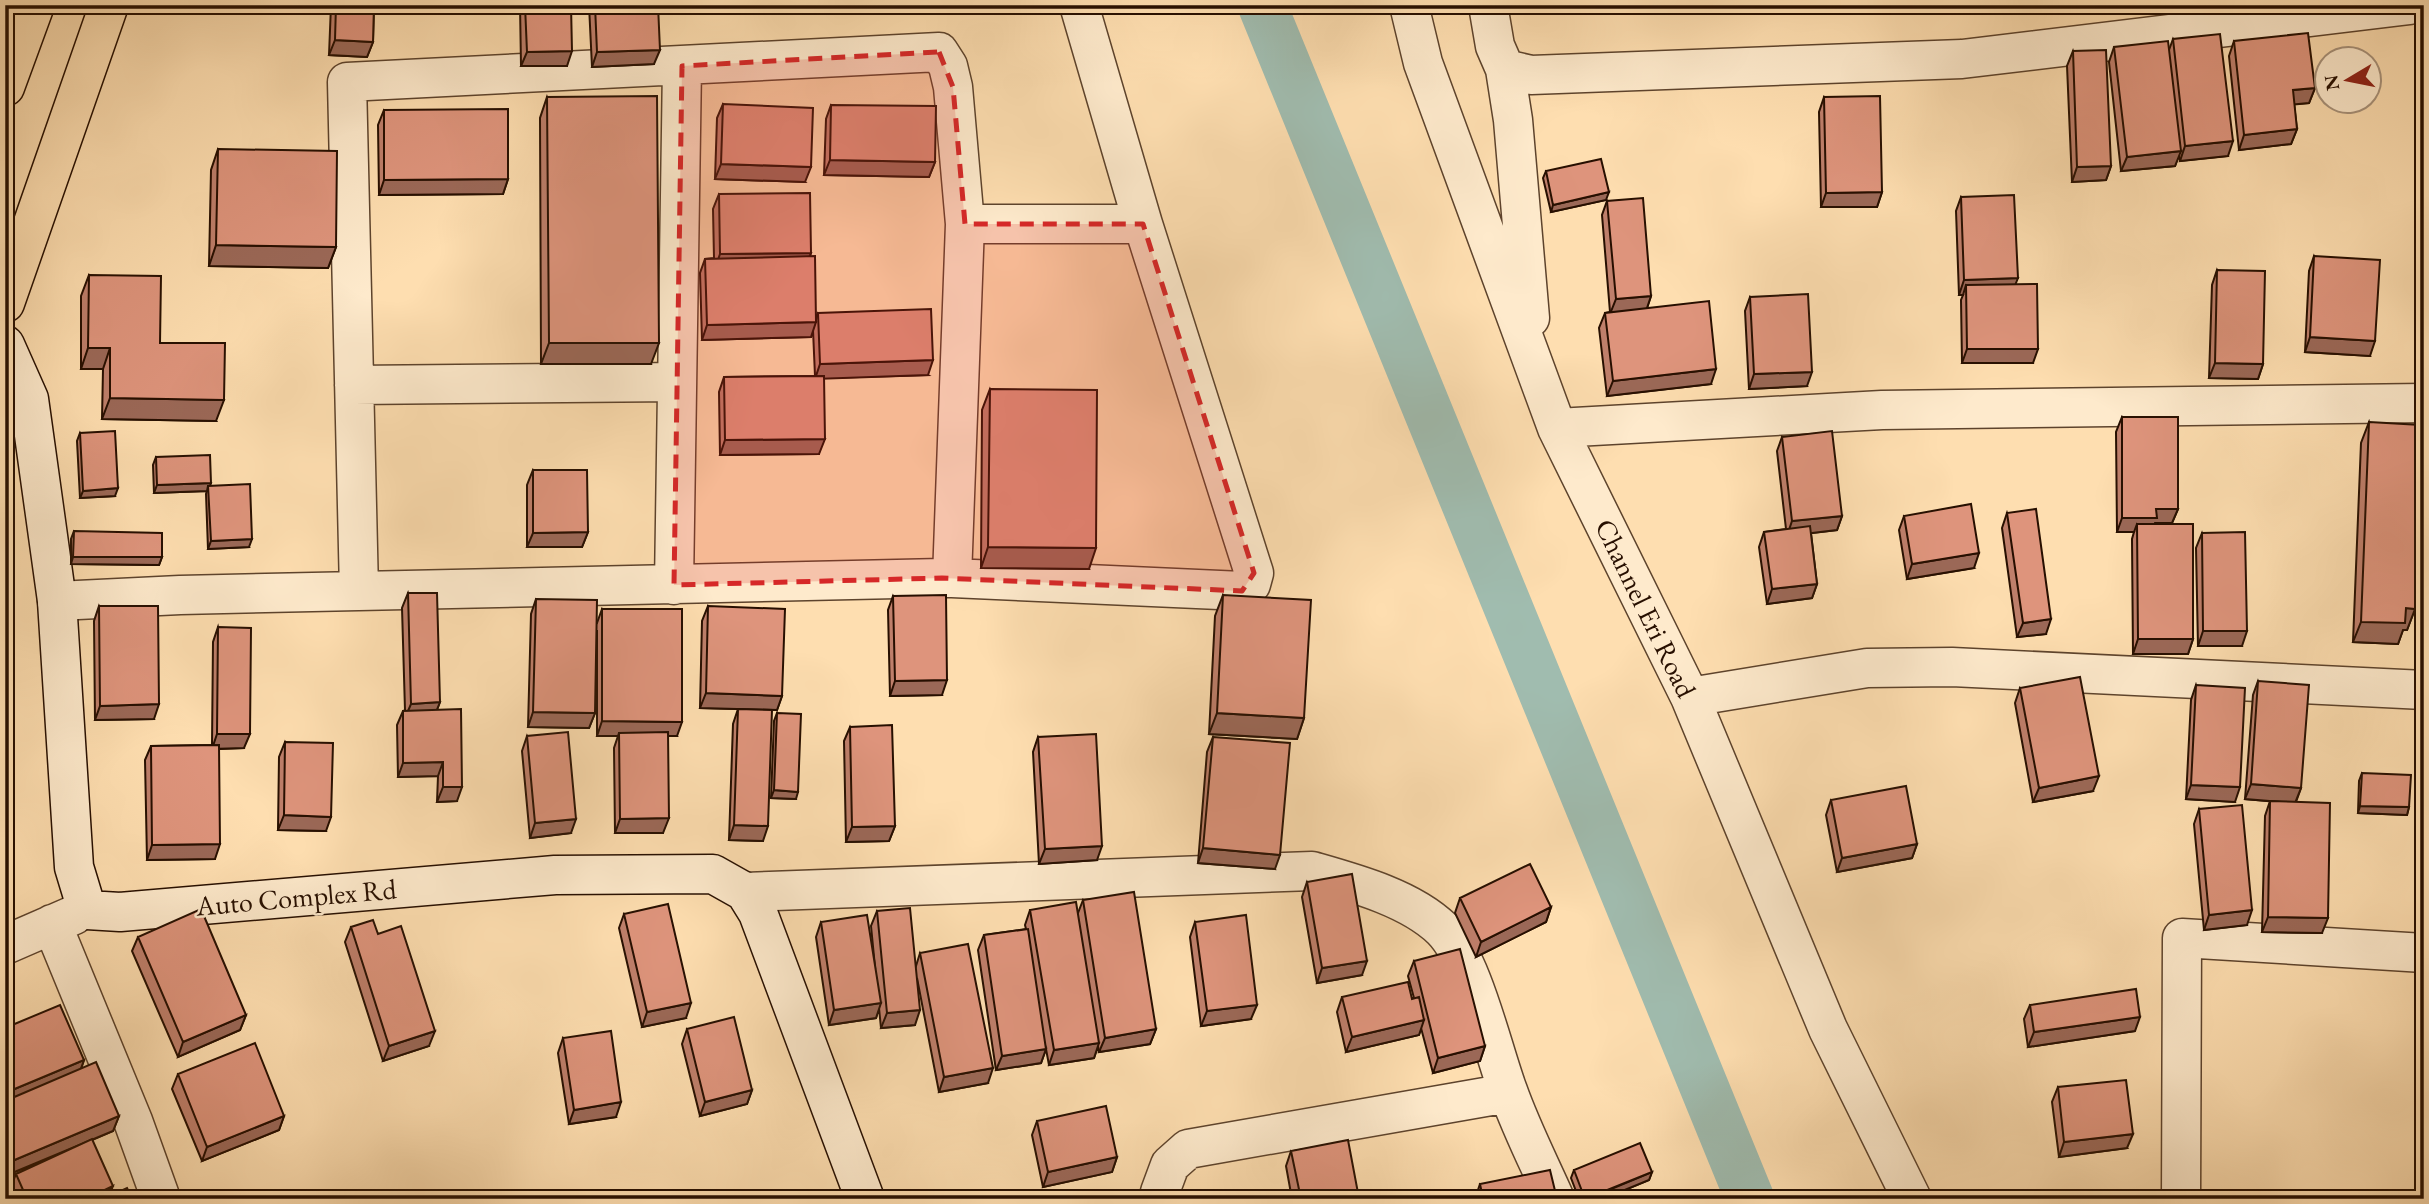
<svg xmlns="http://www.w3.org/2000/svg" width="2429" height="1204" font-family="'EB Garamond',serif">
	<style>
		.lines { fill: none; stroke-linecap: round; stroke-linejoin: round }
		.canal { stroke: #a0bcaf; stroke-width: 49 }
		.street-casing { stroke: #5d432c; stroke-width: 41 }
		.secondary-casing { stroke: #270f00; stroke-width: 41 }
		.primary-casing { stroke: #270f00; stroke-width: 41 }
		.street { stroke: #feeacc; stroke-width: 38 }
		.secondary { stroke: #feeacc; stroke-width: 38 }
		.primary { stroke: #fedeb0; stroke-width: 38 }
		.wall { fill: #bf7f6b; stroke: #270f00; stroke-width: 2 }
		.shaded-wall { fill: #9b6857; stroke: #270f00; stroke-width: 2 }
		.building { fill: #de947c; stroke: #270f00; stroke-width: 2 }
		.marked { fill: #d62828; fill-opacity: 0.2; stroke: #d62828; stroke-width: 5; stroke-dasharray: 14 9; stroke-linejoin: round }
		.labels { text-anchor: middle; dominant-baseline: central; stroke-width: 5; stroke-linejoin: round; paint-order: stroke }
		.street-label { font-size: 28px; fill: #270f00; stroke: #feeacc }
	</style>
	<rect width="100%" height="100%" fill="#fedeb0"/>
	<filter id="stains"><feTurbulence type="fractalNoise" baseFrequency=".00286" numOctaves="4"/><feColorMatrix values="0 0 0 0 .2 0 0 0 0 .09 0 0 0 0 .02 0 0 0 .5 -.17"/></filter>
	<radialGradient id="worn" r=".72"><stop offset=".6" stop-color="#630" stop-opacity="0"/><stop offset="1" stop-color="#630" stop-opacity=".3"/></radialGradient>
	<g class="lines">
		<path class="canal" d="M1262,5L1750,1199"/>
		<g class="street-casing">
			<path id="street" d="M1079,5L1143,224
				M1409,5L1423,63L1557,428L1690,697L1828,1029L1912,1199
				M1488,5L1495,46L1505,69L1531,75L1962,59L2410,5
				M1505,69L1513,120L1530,318
				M354,385L677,382
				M1557,428L1882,410L2424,403
				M674,585L682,66
				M359,591L347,82L939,52L948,66L953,87L965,224
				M57,601L180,595L942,578H952L1242,591L1251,584L1254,573L1143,224H965L952,578
				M1690,697L1867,668L1952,667L2424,690
				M745,892L1312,871C1354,883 1410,898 1442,929C1473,960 1492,1048 1508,1091C1521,1128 1539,1163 1555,1199
				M52,924L133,1121L161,1199
				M5,945L74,915
				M1163,1199L1160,1192L1170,1165L1188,1149L1508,1093
				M2181,1199L2182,938L2424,953"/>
		</g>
		<g class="secondary-casing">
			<path id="secondary" d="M5,345L29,399L57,601L74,867L87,910L120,912L555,875L713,874L745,892L758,913L865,1199"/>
		</g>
		<g class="primary-casing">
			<path id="primary" d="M5,87L35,5
				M5,303L109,5"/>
		</g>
		<use href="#street" class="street"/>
		<use href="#secondary" class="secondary"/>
		<use href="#primary" class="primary"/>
	</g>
	<path class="wall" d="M331,5H374L373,42L367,57L329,55Z
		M520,5H571L567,66H521Z
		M589,5H658L654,64L592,67Z
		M2173,39L2228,156L2180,161L2179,155L2175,166L2121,171L2109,62L2114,47L2169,50Z
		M2234,41L2315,88L2309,103L2294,104L2297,129L2291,144L2239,150L2229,56Z
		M2073,51L2111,166L2106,180L2072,182L2067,66Z
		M547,97L651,364H541L540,118Z
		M1824,97L1882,192L1877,207H1821L1819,112Z
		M723,104L805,182L715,179L717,118Z
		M831,105L935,162L929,177L824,175L826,119Z
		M384,110L508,179L503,194L379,195L378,125Z
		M218,149L336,247L328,268L209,266L211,170Z
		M1546,171L1606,200L1551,212L1543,178Z
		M719,194L811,253L810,256L816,320L818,313L928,375L824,378L819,454L720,455L719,392L724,377L815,376L813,330L811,337L702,340L700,273L705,259L714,258L713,209Z
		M1961,197L2015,285L2033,363H1962L1961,300L1963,295H1959L1956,211Z
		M1607,201L1651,296L1647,308L1711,384L1607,396L1599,328L1605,313L1610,312L1602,215Z
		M2314,256L2370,356L2305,352L2309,271Z
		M2217,270L2263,364L2258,379L2209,378L2212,285Z
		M89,275L216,421L102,419L103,369H81V296Z
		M1750,297L1807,386L1749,389L1745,311Z
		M990,389L1089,569L981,568L982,410Z
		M2122,417L2178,509L2172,523H2155L2154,524L2193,639L2188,654H2133L2132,539L2134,532H2117L2116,432Z
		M2369,422L2415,609L2407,630H2403L2398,644L2353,642L2361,443Z
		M80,433L115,496L80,498L77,441Z
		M1782,437L1842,516L1837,530L1811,533L1817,584L1812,598L1767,604L1759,547L1764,532L1786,529L1777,451Z
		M156,457L210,486L249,547L208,549L206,494L207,491L154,493L153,465Z
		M533,470L588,532L582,547H527V485Z
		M2007,513L2046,634L2017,637L2002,528Z
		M1904,516L1974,568L1907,579L1899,530Z
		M74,531L162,557L159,565L71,564V539Z
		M2202,533L2242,646H2198L2196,548Z
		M408,593L440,702L437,710L457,801L437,802L438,776L398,777L397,725L403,711L405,710L402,608Z
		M1223,595L1304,718L1297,739L1209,734L1215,616Z
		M893,596L942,695L890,696L888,610Z
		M536,599L597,623L602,609L677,736H668L663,833H615L614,748L618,736H597V630L595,713L589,728L528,727L531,614Z
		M99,606L154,719L95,720L94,621Z
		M708,606L782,696L777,710H759L763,841L729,840L733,724L738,709L700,708L702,621Z
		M218,627L244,748L219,749L215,859L147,860L145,760L151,746L212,745L213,642Z
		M2258,681L2301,788L2296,802L2322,933L2262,932L2265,816L2270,801L2278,802L2245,799L2253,695Z
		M2196,685L2235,802L2186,799L2191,700Z
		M2020,688L2093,791L2033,802L2015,703Z
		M777,713L796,799L771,798L774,721Z
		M850,727L895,826L889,841L846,842L844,741Z
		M527,736L571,833L530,838L522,751Z
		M1038,737L1097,860L1039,864L1033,752Z
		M1213,737L1275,869L1198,863L1207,752Z
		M285,742L326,831L278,830L279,757Z
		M2362,773L2409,807L2407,815L2358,813L2359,781Z
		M1831,800L1917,844L1912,858L1837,872L1826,815Z
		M2199,809L2247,925L2204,930L2194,824Z
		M1307,882L1362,975L1317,983L1302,897Z
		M1460,898L1551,907L1546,922L1476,957L1455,913Z
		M1083,900L1156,1029L1150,1044L1099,1052L1098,1046L1094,1058L1049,1065L1046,1049L1041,1063L996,1070L978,950L984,935L1026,929L1025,925L1030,910L1078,913Z
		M877,911L916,966L920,953L988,1083L939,1092L917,978L915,1025L881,1028L879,1008L876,1018L829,1025L816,937L821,922L875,967L871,926Z
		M624,914L686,1018L642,1027L619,928Z
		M1195,922L1251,1019L1201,1026L1190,937Z
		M351,927L378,934L429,1046L383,1061L345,942Z
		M138,937L246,1015L240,1030L178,1057L132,951Z
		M1414,961L1485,1046L1480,1061L1433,1073L1421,1028L1419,1035L1346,1052L1337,1012L1342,997L1414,998L1408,976Z
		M2030,1005L2135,1031L2028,1047L2024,1019Z
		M5,1028L84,1060L81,1069L119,1116L113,1131L92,1140L109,1196L132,1199H15L10,1189L16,1174L80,1145L5,1176Z
		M687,1029L752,1090L747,1104L700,1116L682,1044Z
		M563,1038L616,1117L569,1124L558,1053Z
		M178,1074L284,1116L279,1130L202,1161L172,1089Z
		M2058,1087L2127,1148L2059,1157L2052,1102Z
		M1037,1121L1117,1157L1112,1172L1043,1187L1032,1135Z
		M1291,1151L1358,1193L1356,1199H1292L1286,1166Z
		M1574,1170L1652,1172L1649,1180L1603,1199H1579L1571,1178Z
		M1480,1184L1557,1199H1475Z"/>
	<path class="shaded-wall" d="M1659,5H1689L1657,11Z
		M1971,5H2041L2040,7L1968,13Z
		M335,40L373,42L367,57L329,55Z
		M660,50L654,64L592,67L597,52Z
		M572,51L567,66H521L527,52Z
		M2315,88L2309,103L2288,105L2293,90Z
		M2297,129L2291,144L2239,150L2244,135Z
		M2233,141L2228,156L2180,161L2185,146Z
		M2181,151L2175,166L2121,171L2127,157Z
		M830,160L935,162L929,177L824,175Z
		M721,164L811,167L805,182L715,179Z
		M2111,166L2106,180L2072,182L2077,167Z
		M508,179L503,194L379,195L384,180Z
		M1609,192L1606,200L1551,212L1553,205Z
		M1882,192L1877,207H1821L1826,193Z
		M216,245L336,247L328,268L209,266Z
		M811,253L805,268L715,269L720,254Z
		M2018,278L2012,293L1966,285L1963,295H1959L1964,280Z
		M1651,296L1646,311L1610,314L1616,299Z
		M816,322L811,337L702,340L707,325Z
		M2310,337L2375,341L2370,356L2305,352Z
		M549,343H659L651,364H541Z
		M88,348H110L103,369H81Z
		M1967,349H2038L2033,363H1962Z
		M933,360L928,375L815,379L820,364Z
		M2215,363L2263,364L2258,379L2209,378Z
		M1716,369L1711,384L1607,396L1613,381Z
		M1812,372L1807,386L1749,389L1754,374Z
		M110,398L224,400L216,421L102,419Z
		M825,439L819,454L720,455L725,440Z
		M211,483L209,490L208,486L207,491L154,493L157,485Z
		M118,488L115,496L80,498L83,491Z
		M2156,509H2178L2172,523H2155L2151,533L2137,524L2134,532H2117L2122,518Z
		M1842,516L1837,530L1787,536L1792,521Z
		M588,532L582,547H527L533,533Z
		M252,539L249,547L208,549L211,541Z
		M988,547L1096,548L1089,569L981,568Z
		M1979,553L1974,568L1907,579L1912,564Z
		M73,557H162L159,565L71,564Z
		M1817,584L1812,598L1767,604L1772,589Z
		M2406,608L2415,609L2407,630H2403L2398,644L2353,642L2361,622Z
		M2051,619L2046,634L2017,637L2023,623Z
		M2203,631H2247L2242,646H2198Z
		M2138,639H2193L2188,654H2133Z
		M947,680L942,695L890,696L895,681Z
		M706,693L782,696L777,710L700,708Z
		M440,702L434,717L405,718L411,704Z
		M159,704L154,719L95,720L100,706Z
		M533,712L595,713L589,728L528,727Z
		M1217,713L1304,718L1297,739L1209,734Z
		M602,721L682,722L677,736H619V733L618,736H597Z
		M217,734H250L244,748L212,749Z
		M443,762L438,776L398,777L403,763Z
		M2099,776L2093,791L2033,802L2039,788Z
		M2251,784L2301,788L2295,803L2245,799Z
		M2191,785L2240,787L2235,802L2186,799Z
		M443,787H462L457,801L437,802Z
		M774,790L798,792L796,799L771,798Z
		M2360,806L2409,807L2407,815L2358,813Z
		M284,815L331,817L326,831L278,830Z
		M669,818L663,833H615L620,819Z
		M576,819L571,833L530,838L535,823Z
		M734,825L768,826L763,841L729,840Z
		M895,826L889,841L846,842L852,827Z
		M220,844L215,859L147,860L152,845Z
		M1917,844L1912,858L1837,872L1842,858Z
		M1102,846L1097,860L1039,864L1045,849Z
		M1203,848L1280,855L1275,869L1198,863Z
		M1551,907L1546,922L1476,957L1481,942Z
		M2252,910L2247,925L2204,930L2209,915Z
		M2268,917L2328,918L2322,933L2262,932Z
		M1367,961L1362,975L1317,983L1322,968Z
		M691,1003L686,1018L642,1027L647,1012Z
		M881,1003L876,1018L829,1025L834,1010Z
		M1257,1005L1251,1019L1201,1026L1207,1011Z
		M920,1010L915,1025L881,1028L887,1013Z
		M246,1015L240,1030L178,1057L183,1042Z
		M2140,1017L2135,1031L2028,1047L2034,1032Z
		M1424,1020L1419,1035L1346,1052L1352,1037Z
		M1156,1029L1150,1044L1099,1052L1105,1038Z
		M435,1031L429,1046L383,1061L389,1046Z
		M1099,1043L1094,1058L1049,1065L1054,1050Z
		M1485,1046L1480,1061L1433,1073L1438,1058Z
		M1046,1049L1041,1063L996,1070L1002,1056Z
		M84,1060L79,1074L5,1106V1093Z
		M993,1068L988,1083L939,1092L944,1077Z
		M752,1090L747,1104L700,1116L705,1102Z
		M621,1102L616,1117L569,1124L574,1110Z
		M119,1116L113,1131L5,1176V1164Z
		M284,1116L279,1130L202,1161L207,1147Z
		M2133,1134L2127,1148L2059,1157L2064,1142Z
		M1117,1157L1112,1172L1043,1187L1048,1172Z
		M1652,1172L1649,1180L1603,1199H1587Z
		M113,1186L108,1199H86Z
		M1358,1193L1356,1199H1327Z"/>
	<path class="building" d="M336,5H374L373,42L335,40Z
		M525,5H571L572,51L527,52Z
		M595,5H658L660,50L597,52Z
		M2308,33L2315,88L2293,90L2297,129L2244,135L2234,41Z
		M2220,34L2233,141L2185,146L2173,39Z
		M2168,41L2181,151L2127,157L2114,47Z
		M2106,50L2111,166L2077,167L2073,51Z
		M657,96L659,343H549L547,97Z
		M1880,96L1882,192L1826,193L1824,97Z
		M723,104L813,108L811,167L721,164Z
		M831,105L936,106L935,162L830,160Z
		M508,109V179L384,180V110Z
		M218,149L337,151L336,247L216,245Z
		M1601,159L1609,192L1553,205L1546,171Z
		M810,193L811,253L720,254L719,194Z
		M2014,195L2018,278L1964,280L1961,197Z
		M1643,198L1651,296L1616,299L1607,201Z
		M815,256L816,322L707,325L705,259Z
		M2314,256L2380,260L2375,341L2310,337Z
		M2217,270L2265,271L2263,364L2215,363Z
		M89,275L161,276L160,343H225L224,400L110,398V348H88Z
		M2037,284L2038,349H1967L1966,285Z
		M1808,294L1812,372L1754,374L1750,297Z
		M1709,301L1716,369L1613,381L1605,313Z
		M931,309L933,360L820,364L818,313Z
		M824,376L825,439L725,440L724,377Z
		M990,389L1097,390L1096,548L988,547Z
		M2122,417H2178V509H2156L2157,518H2122Z
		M2369,422L2421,425L2415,609L2406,608L2405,623L2361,622Z
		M115,431L118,488L83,491L80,433Z
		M1832,431L1842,516L1792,521L1782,437Z
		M210,455L211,483L157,485L156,457Z
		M533,470H587L588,532L533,533Z
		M250,484L252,539L211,541L208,486Z
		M1971,504L1979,553L1912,564L1904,516Z
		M2036,509L2051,619L2023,623L2007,513Z
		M2137,524H2193V639H2138Z
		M1810,526L1817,584L1772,589L1764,532Z
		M74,531L162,533V557H73Z
		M2245,532L2247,631H2203L2202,533Z
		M408,593H437L440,702L411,704Z
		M946,595L947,680L895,681L893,596Z
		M1223,595L1311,600L1304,718L1217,713Z
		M536,599L597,600L595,713L533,712Z
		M99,606H158L159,704L100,706Z
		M708,606L785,609L782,696L706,693Z
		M602,609H682V722L602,721Z
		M218,627L251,628L250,734H217Z
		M2080,677L2099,776L2039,788L2020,688Z
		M2258,681L2309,685L2301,788L2251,784Z
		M2196,685L2245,688L2240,787L2191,785Z
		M461,709L462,787H443V762L403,763V711Z
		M738,709L772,710L768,826L734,825Z
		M777,713L801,714L798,792L774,790Z
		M892,725L895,826L852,827L850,727Z
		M568,732L576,819L535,823L527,736Z
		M668,732L669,818L620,819L619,733Z
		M1096,734L1102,846L1045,849L1038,737Z
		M1213,737L1290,743L1280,855L1203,848Z
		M285,742L333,743L331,817L284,815Z
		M219,745L220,844L152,845L151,746Z
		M2362,773L2411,775L2409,807L2360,806Z
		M1906,786L1917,844L1842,858L1831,800Z
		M2270,801L2330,803L2328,918L2268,917Z
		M2242,805L2252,910L2209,915L2199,809Z
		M1530,864L1551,907L1481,942L1460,898Z
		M1352,874L1367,961L1322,968L1307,882Z
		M1134,892L1156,1029L1105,1038L1083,900Z
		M1076,902L1099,1043L1054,1050L1030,910Z
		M668,904L691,1003L647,1012L624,914Z
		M910,908L920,1010L887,1013L877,911Z
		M201,909L246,1015L183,1042L138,937Z
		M867,915L881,1003L834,1010L821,922Z
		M1246,915L1257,1005L1207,1011L1195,922Z
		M373,920L378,934L401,926L435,1031L389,1046L351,927Z
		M1028,929L1046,1049L1002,1056L984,935Z
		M968,944L993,1068L944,1077L920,953Z
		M1460,949L1485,1046L1438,1058L1414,961Z
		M1408,982L1412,999L1419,997L1424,1020L1352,1037L1342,997Z
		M2136,989L2140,1017L2034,1032L2030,1005Z
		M60,1005L84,1060L5,1093V1028Z
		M734,1017L752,1090L705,1102L687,1029Z
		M611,1031L621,1102L574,1110L563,1038Z
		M255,1043L284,1116L207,1147L178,1074Z
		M96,1062L119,1116L5,1164V1101Z
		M2126,1080L2133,1134L2064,1142L2058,1087Z
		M1106,1106L1117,1157L1048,1172L1037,1121Z
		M92,1139L113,1186L86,1199H27L16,1174Z
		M1348,1140L1358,1193L1327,1199H1301L1291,1151Z
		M1640,1143L1652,1172L1585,1199L1574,1170Z
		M1550,1170L1557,1199H1483L1480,1184Z
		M127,1188L132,1199H103Z
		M1413,1192L1414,1199H1368V1197Z"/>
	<path class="marked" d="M939,52L953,87L965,224H1143L1254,573L1242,591L942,578L674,585L682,66Z"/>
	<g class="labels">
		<g class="street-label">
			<text transform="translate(1646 608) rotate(64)">Channel Eri Road</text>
			<text transform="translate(296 897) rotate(-5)">Auto Complex Rd</text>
		</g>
	</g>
	<rect width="2429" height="1204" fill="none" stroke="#fedeb0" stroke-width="28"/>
	<rect x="7" y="7" width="2415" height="1190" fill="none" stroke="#270f00" stroke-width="3.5"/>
	<rect x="14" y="14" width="2401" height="1176" fill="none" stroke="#270f00" stroke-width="2"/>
	<g transform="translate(2348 80) rotate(260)"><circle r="33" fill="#feeacc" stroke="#a8927a" stroke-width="2"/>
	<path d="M0-5L12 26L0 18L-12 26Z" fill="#8f2418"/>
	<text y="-10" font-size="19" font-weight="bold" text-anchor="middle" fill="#270f00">N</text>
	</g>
	<rect width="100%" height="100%" filter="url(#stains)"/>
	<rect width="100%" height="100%" fill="url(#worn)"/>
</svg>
